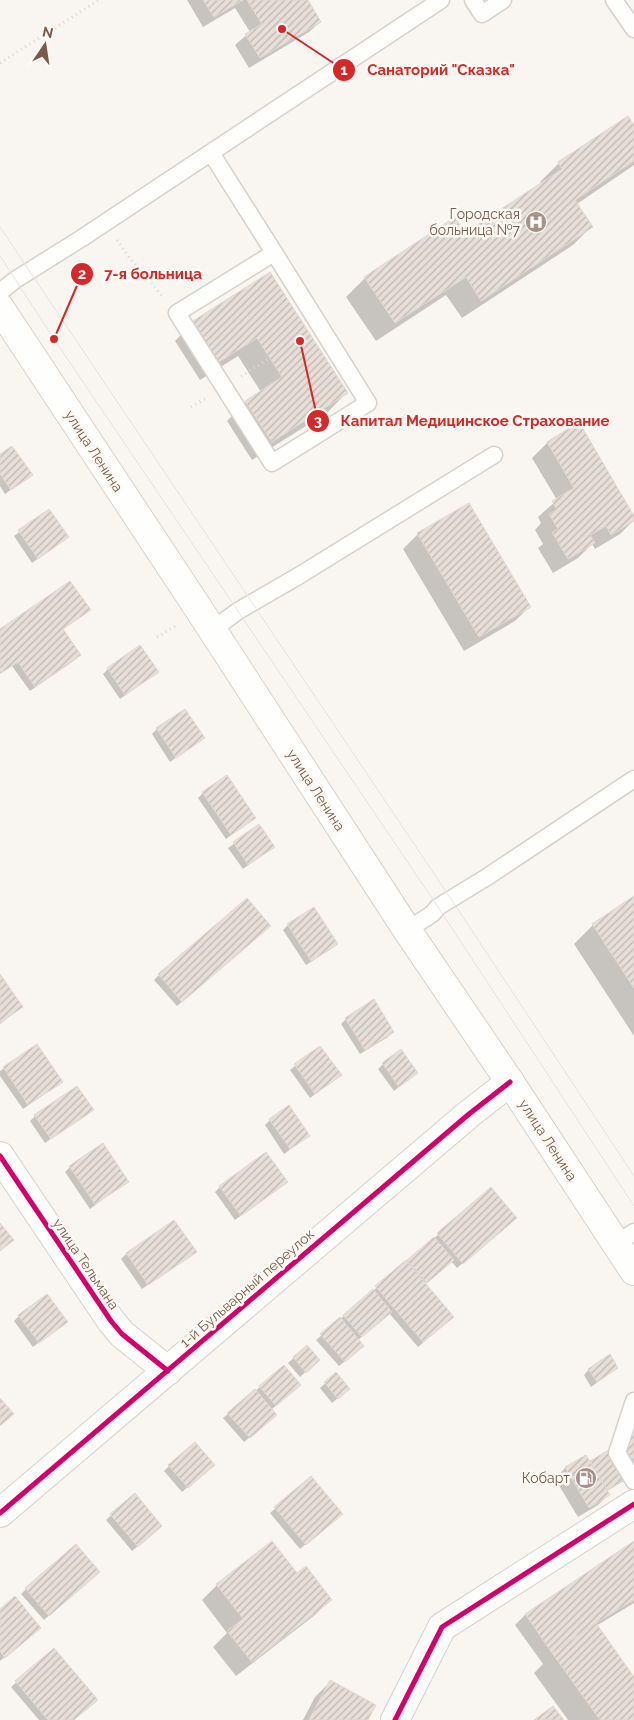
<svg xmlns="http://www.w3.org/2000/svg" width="634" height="1720" font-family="Raleway,sans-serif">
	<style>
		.shadow { fill: #0003 }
		.building { fill: url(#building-hatch); stroke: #e2d8d2 }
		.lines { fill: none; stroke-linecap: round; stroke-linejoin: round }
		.service-casing { stroke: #d7d1cb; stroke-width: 19 }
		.minor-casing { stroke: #d7d1cb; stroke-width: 30 }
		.secondary-casing { stroke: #d9d2cb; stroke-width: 30 }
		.path { stroke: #dcd5d0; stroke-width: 3; stroke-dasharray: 1 4; stroke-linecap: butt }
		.service { stroke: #fefefd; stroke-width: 16 }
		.minor { stroke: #fefefd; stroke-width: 28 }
		.secondary { stroke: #fefefd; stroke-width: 28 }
		.tram { stroke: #e6e3e7; stroke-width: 1 }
		.cycleway-casing { stroke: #fffaf3; stroke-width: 8 }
		.cycleway { stroke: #d6006c; stroke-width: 5 }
		.labels { text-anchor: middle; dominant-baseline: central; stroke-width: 5; stroke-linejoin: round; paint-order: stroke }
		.poi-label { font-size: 14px; fill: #7a5c4d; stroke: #fffaf3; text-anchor: end }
		.street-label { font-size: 14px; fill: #7a5c4d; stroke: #fffaf3 }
		.leader { fill: none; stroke: #d62828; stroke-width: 2 }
		.callout-dot { fill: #d62828; stroke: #fffaf3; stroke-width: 2 }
		.mark-label { font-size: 15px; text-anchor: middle; font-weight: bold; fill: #fff }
		.callout-label { font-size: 15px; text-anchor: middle; font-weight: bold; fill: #d62828; stroke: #fffaf3; stroke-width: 5; stroke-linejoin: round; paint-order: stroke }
	</style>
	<defs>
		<pattern id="building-hatch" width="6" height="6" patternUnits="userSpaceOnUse" patternTransform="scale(1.25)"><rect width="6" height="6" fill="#e6ded7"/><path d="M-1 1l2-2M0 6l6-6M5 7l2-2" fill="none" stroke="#bfb7b1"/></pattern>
	</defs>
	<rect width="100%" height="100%" fill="#f9f5f0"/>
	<path class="shadow" d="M187,0H307L320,22L309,32L249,68L235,45L250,32L235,8L203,27Z
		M634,127V165L577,204L592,226L573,245L462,318L446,295L376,341L346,297L365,278L465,235L542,184L540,182L559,163Z
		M270,273L346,393L328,412L252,460L227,421L246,402L261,392L238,356L200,380L175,341L193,322Z
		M578,424L634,520L620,534L595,549L592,544L578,558L553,573L538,548L543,544L535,530L541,523L538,517L557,500L532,458L547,443Z
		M0,456L31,475L5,494L0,486Z
		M48,510L67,537L32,563L14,536Z
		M418,534L530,606L515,621L464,651L403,549Z
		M89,610L62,630L80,655L75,660L30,691L12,666L0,674V631Z
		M108,669L157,672L120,699L103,674Z
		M157,729L203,738L170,762L152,734Z
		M203,793L254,818L226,839L198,798Z
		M259,826L273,847L243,869L228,848Z
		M634,898V1036L574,944L593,925Z
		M288,925L336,944L331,949L306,965L283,930Z
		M264,931L177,1006L154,980L159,975Z
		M0,975L22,1007L0,1024Z
		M373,1001L393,1031L388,1037L360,1054L341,1024L346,1019Z
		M37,1045L56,1086L23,1109L0,1076V1071Z
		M319,1047L340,1075L310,1098L290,1070Z
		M383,1064L417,1073L394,1091L378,1069Z
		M92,1110L45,1143L30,1121L35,1116Z
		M270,1120L308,1136L284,1154L265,1125Z
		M70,1167L127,1181L90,1209L65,1172Z
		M220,1187H281L235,1220L215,1192Z
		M491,1189L511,1223L457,1268L451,1261L424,1284L447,1322L418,1347L389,1313L358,1340V1351L339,1366L316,1340Z
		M195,1252L142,1289L121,1259L126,1254Z
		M19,1316L66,1322L33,1347L14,1321Z
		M306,1347L313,1365L300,1377L288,1363Z
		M617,1368L591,1387L584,1375L589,1369Z
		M336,1374L343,1394L332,1403L320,1388Z
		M260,1387L294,1390L271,1410L270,1420L244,1442L223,1418Z
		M634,1436V1475L607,1491L609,1494L598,1505L578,1517L555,1479L565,1468L586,1456L590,1463Z
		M169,1466L208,1470L182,1492L164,1471Z
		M311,1478L336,1519L300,1549L270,1513Z
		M134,1495L156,1531L132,1551L106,1520Z
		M634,1543V1603L596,1626L634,1679V1720H568L534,1673L543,1664L515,1625L525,1615Z
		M93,1577L44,1620L21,1594L26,1589Z
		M217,1585L330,1600L315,1615L236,1676L213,1647L227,1633L202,1600Z
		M0,1611L35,1632L0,1661Z
		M54,1650L73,1720H39L11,1687Z
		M330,1682L366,1720H303L315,1697Z"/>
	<path class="building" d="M203,0H243L214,17Z
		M247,0H308L321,22L260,58L245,34L262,24Z
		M628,116L634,125V161L575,200L593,227L481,301L466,277L395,323L364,277L455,217L465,233L562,169L558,162Z
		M270,272L348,393L272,442L245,401L282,377L257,338L219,362L193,321Z
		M579,422L634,516V521L611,535L606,526L590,535L595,543L568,559L552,532L558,529L549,514L557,510L552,501L574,488L547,442Z
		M12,446L33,475L11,490L0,474V454Z
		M469,503L531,607L479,637L417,533Z
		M49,509L69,537L38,559L18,530Z
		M70,581L91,610L63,629L81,655L35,687L18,662L1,673L0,671V629Z
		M140,645L159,672L125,695L107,668Z
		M185,709L205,738L176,758L156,728Z
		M227,775L256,818L231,835L202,792Z
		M259,824L275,847L248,865L233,842Z
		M634,896V988L592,924Z
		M247,898L271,926L182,1002L158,974Z
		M314,907L338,944L311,961L287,924Z
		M0,974L23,1007L0,1023Z
		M374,999L394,1032L365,1050L345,1018Z
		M37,1044L63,1082L28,1105L3,1067Z
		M320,1046L342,1075L315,1094L294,1064Z
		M401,1049L418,1073L399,1087L382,1063Z
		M77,1086L94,1110L51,1139L34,1115Z
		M289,1105L310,1136L290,1149L269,1119Z
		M103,1143L129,1182L95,1204L69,1166Z
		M266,1152L288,1182L241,1216L219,1186Z
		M491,1187L517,1218L463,1264L437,1233Z
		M174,1220L197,1252L148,1285L126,1253Z
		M0,1223L14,1240L0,1251Z
		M434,1237L454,1260L427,1283L407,1260Z
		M406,1260L454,1317L423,1342L375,1286Z
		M373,1289L392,1312L362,1337L343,1315Z
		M47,1294L68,1322L39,1343L18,1315Z
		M340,1317L364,1346L345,1362L320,1334Z
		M307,1345L320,1360L306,1373L293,1357Z
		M610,1354L618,1368L597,1382L588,1369Z
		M284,1365L301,1385L276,1406L259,1386Z
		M336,1372L350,1389L338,1399L324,1382Z
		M255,1389L277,1415L250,1438L227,1413Z
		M0,1398L14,1414L0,1426Z
		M634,1435V1474L607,1490L590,1461Z
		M195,1442L215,1465L188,1488L168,1465Z
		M586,1455L610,1495L589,1508L565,1467Z
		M311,1476L343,1514L306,1545L274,1507Z
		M135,1493L162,1526L138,1547L110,1514Z
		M272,1541L297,1573L306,1566L332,1600L252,1662L227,1631L243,1619L216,1584Z
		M634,1541V1600L596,1623L552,1653L525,1614Z
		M76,1544L100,1572L49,1616L25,1588Z
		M15,1596L41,1628L5,1658L0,1651V1609Z
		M596,1623L634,1677V1720H600L552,1653Z
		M54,1648L98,1700L74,1720H48L15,1681Z
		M330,1680L376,1705L368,1720H309Z
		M553,1706L564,1720H534Z"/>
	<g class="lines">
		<g class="service-casing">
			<path id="service" d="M473,0L482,14L503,0
				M614,0L634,29
				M211,153C264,236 316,319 368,403L272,463L177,313L274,253
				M0,292L15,280L82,238L441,0
				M212,630L238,611L300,575L494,455
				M407,930L432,914L438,907L487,877L634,779
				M616,1244L634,1232
				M634,1401L617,1453L634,1481"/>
		</g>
		<g class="minor-casing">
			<path id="minor" d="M0,1156L111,1321L122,1334L168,1371
				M0,1513L469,1114L510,1082
				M395,1720L442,1627L634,1504"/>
		</g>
		<g class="secondary-casing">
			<path id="secondary" d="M0,308L200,611L407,930L510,1082L634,1271"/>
		</g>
		<path class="path" d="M0,63L99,0
			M117,240L128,256L163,297
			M241,376L270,358
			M191,407L206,398
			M157,637L177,625"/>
		<use href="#service" class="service"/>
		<use href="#minor" class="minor"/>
		<use href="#secondary" class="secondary"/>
		<path class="tram" d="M0,227L451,899L634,1176
			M0,256L54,339L438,907L634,1206"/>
		<g class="cycleway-casing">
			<path id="cycleway" d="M0,1156L111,1321L122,1334L168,1371
				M0,1513L469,1114L510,1082
				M395,1720L442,1627L634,1504"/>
		</g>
		<use href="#cycleway" class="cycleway"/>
	</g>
	<defs>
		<g id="hospital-disc" transform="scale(1.125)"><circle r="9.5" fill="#a69286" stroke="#fffaf3"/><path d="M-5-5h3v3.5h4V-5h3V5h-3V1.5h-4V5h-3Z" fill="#fff"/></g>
		<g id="fuel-disc" transform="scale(1.125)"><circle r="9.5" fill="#a69286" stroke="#fffaf3"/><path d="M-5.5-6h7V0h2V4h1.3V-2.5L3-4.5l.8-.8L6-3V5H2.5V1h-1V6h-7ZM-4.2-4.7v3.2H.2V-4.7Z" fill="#fff"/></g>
	</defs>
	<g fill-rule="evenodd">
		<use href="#hospital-disc" x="536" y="222"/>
		<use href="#fuel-disc" x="586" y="1478"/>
	</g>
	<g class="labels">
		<g class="poi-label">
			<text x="520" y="214">Городская<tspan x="520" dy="16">больница №7</tspan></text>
			<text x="570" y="1478">Кобарт</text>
		</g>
		<g class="street-label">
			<text transform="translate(94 451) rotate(57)">улица Ленина</text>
			<text transform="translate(316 790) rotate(57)">улица Ленина</text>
			<text transform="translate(548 1140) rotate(57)">улица Ленина</text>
			<text transform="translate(86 1264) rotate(56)">улица Тельмана</text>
			<text transform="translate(247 1288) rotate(-41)">1-й Бульварный переулок</text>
		</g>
	</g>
	<path class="leader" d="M282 29L344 70M54 339L82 274M300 341L318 421"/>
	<g class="callout-dot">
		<circle cx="282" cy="29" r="5"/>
		<circle cx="54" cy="339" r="5"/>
		<circle cx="300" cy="341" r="5"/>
		<circle cx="344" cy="70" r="12"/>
		<circle cx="82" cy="274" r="12"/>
		<circle cx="318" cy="421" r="12"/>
	</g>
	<g class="mark-label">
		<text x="344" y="75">1</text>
		<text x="82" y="279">2</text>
		<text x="318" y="426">3</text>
	</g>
	<g class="callout-label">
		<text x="441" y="75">Санаторий "Сказка"</text>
		<text x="153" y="279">7-я больница</text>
		<text x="475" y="426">Капитал Медицинское Страхование</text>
	</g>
	<g transform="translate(45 45) rotate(13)" stroke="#fffaf3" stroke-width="4" paint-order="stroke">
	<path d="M0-4L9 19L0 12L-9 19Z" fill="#7a5c4d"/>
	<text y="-8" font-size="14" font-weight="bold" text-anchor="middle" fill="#7a5c4d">N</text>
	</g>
</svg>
